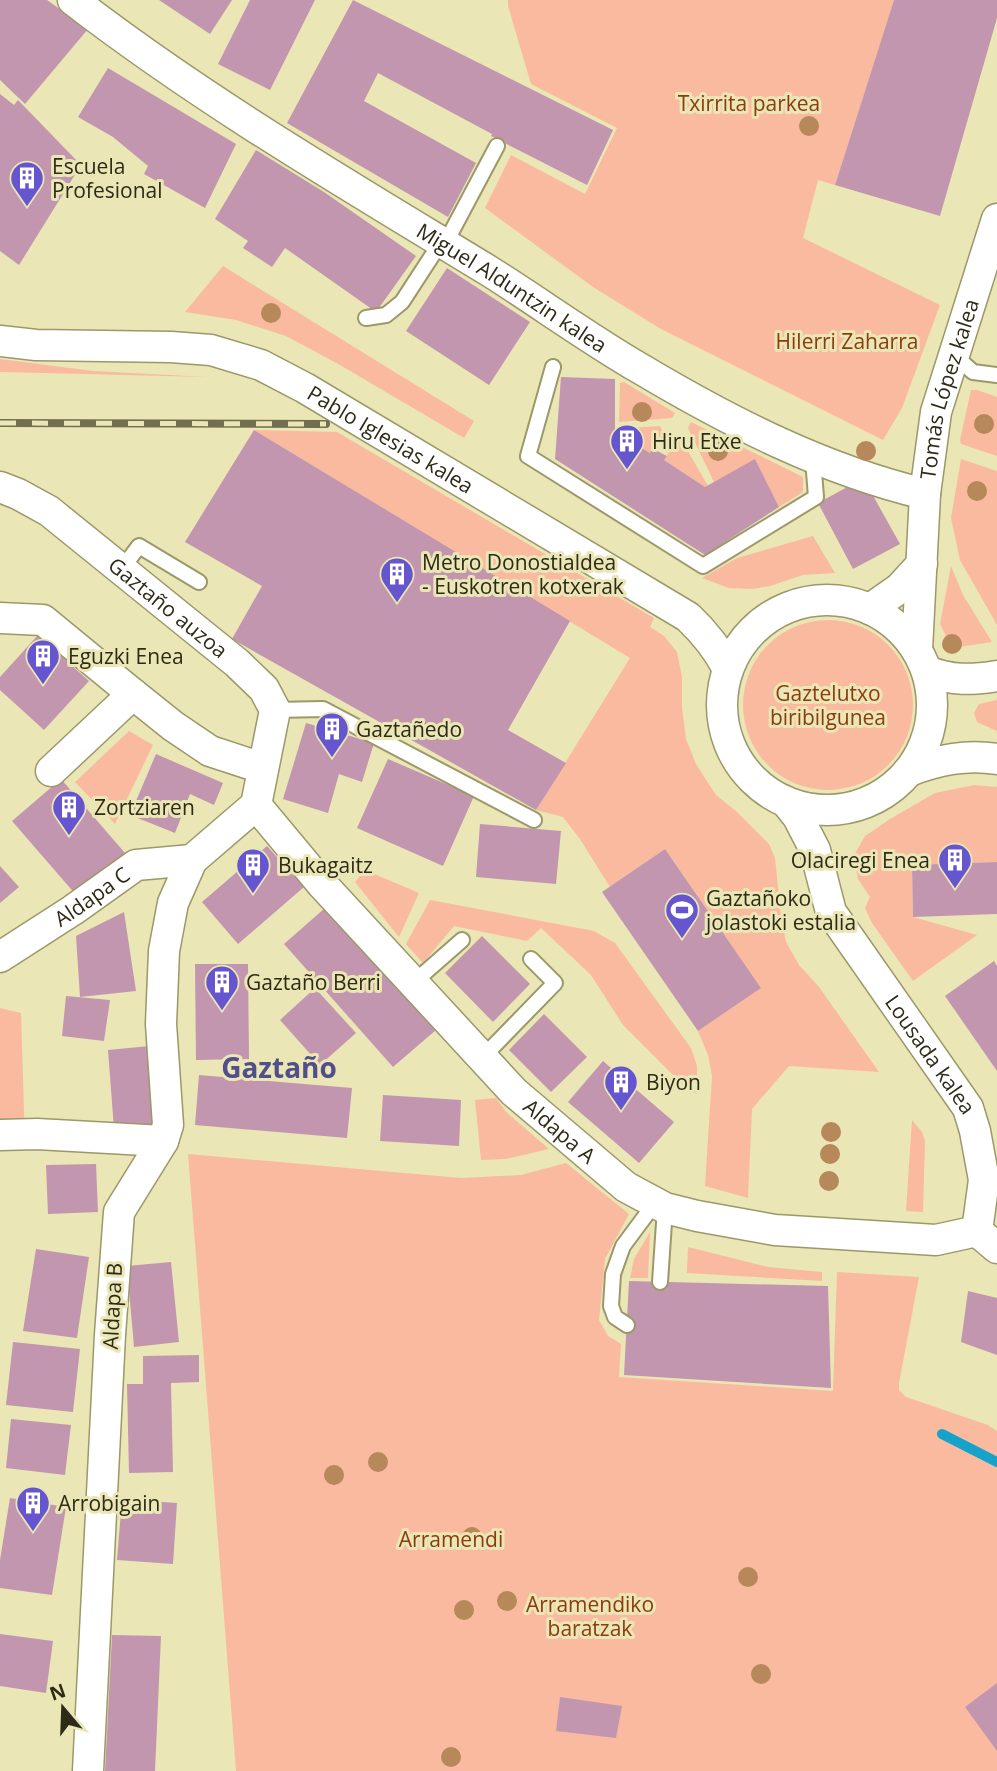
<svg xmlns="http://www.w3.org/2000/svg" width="997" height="1771" font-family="'Open Sans',sans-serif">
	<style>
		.green { fill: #faba9f }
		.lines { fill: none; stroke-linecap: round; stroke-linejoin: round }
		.stream { stroke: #15a3cb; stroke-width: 10 }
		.building { fill: #c396af }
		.lane-casing { stroke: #9b9869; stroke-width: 18 }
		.street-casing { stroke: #9b9869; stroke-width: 33 }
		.lane { stroke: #fff; stroke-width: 14 }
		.street { stroke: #fff; stroke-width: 30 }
		.rail-casing { stroke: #726f51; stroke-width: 8 }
		.rail { stroke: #eae6b5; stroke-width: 5; stroke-dasharray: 16; stroke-linecap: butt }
		.tree { fill: #b6885a }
		.labels { text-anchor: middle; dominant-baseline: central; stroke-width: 6; stroke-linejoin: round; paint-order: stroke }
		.park-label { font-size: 21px; fill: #8c3b0f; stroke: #eae6b5 }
		.poi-label { font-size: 21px; fill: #2d2b18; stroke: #eae6b5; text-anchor: start }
		.street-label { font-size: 21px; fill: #2d2b18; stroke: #eae6b5 }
		.district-label { font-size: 28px; font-weight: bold; fill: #514e8c; stroke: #eae6b5 }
	</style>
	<rect width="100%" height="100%" fill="#eae6b5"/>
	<path class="green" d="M508,0H894L835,185L818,180L803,238L940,305L902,408L883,440L661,329L593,287L485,208L511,155L585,194L617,128L531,84L508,6Z
		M223,266L474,421L464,438L340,365L286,336L236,320L185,312Z
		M0,359L93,371L207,377L0,372Z
		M624,382L675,413L672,418L619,422L620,383Z
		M971,390H977L997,397V456L961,444L960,440Z
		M691,422L803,477V492L779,507L755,460L714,482L688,428Z
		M660,426L663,432L650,453L615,432V429Z
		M254,430L337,432L654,618L650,627L664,636L677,652L682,677V708L686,739L696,764L716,795L737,812L769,844L775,858L781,917L786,942L799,965L819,987L879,1072L789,1066L752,1109L748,1198L705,1186L712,1076L708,1055L698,1031L761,988L665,849L610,887L580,839L563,817L536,810L630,658Z
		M676,441H682L708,486L705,487L664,460Z
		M961,459L997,471V625L960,560L951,518Z
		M813,536L835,573L803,575L770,586L753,589L729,588L702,578L737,558Z
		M951,566L963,595L992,642L959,647L947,638L940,624Z
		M743 705a85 85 0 1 1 170 0a85 85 0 1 1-170 0Z
		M997,700V731L977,722L974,713L979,704Z
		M129,731L153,745L115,824L75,782Z
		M974,785L997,787V862L912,865L913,917L977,935L913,981L872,923L865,908L870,897L858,879L853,857L865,836L890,819L935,793Z
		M365,870L419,893L399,937L355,882Z
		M430,900L594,931L615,943L691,1048L697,1066V1094L686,1088L623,1025L591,975L541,928L527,941L454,926L423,963L406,944Z
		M0,1008L21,1013L25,1144L0,1145Z
		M496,1098L506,1112L549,1149L506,1159L481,1160L475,1100Z
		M912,1120L922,1132L925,1141L923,1212L906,1211Z
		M188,1154L461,1178L521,1175L566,1163L629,1214L605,1259L599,1320L608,1336L621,1344L619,1377L833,1391L837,1272L919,1277L899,1383V1390L906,1397L988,1425L997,1431V1771H236Z
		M650,1232L648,1278H630L634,1259Z
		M688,1247L768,1267L822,1272V1281L687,1273Z"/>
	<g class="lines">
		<path class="stream" d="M942,1434L997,1462"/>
	</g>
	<path class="building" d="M0,0H47L88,29L25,104L0,80Z
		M159,0H232L210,34Z
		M250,0H315L270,90L218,64Z
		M353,0L613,130L587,185L491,136L492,134L378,73L364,101L476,163L448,217L287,123Z
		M894,0H997V18L940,216L835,185Z
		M108,68L236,144L205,208L144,174L148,166L113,137L78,117Z
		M0,94L14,105L18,100L81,165L19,265L0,251Z
		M256,150L324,192L416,256L376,312L285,248L272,267L243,248L248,241L215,219Z
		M447,268L530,322L489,385L406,331Z
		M561,377L615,379V432L650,453L653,448L661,453L667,456L664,460L705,487L755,459L779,507L705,555L555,459Z
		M254,430L570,621L508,730L566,763L536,810L232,639L262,586L185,542Z
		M851,485L871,492L900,544L853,569L818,503Z
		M38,635L89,681L44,730L0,690V677Z
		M306,723L374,743L362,782L339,774L328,813L283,799Z
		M156,754L223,783L214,805L190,794L175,833L130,815Z
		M388,759L474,796L443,866L357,828Z
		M61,779L125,853L77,896L12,821Z
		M480,824L561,831L556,884L476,877Z
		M267,846L304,887L238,944L202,902Z
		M665,849L761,988L698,1031L602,892Z
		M997,862V914L913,917L912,865Z
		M0,866L19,887L0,903Z
		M325,908L436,1030L393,1067L284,944Z
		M124,912L136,991L80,997L76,936Z
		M482,936L530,984L493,1022L445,973Z
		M994,961L997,966V1071L945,996Z
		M195,964H248L249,1059L196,1060Z
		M315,988L356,1033L320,1065L280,1020Z
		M66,996L110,1000L104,1041L62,1036Z
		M544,1014L587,1057L551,1092L509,1050Z
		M150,1046L157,1126L114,1129L108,1050Z
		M603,1061L674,1122L639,1163L568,1102Z
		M199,1075L352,1088L347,1138L195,1125Z
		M383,1095L461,1100L459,1146L380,1141Z
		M96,1164L98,1212L48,1214L46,1165Z
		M36,1249L89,1257L77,1338L23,1331Z
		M171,1262L179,1342L134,1347L127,1266Z
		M629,1281L828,1286L831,1388L624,1375Z
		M968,1291L997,1298V1355L961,1342Z
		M13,1342L80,1349L73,1412L6,1405Z
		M199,1355V1382L171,1383L173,1472L129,1473L127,1384H143V1356Z
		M11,1419L71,1425L65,1475L6,1468Z
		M10,1498L66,1507L52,1595L0,1588V1560Z
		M122,1499L177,1503L173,1564L117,1560Z
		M0,1634L53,1641L46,1693L0,1686Z
		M112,1635L161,1636L155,1771H105Z
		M997,1683V1751L965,1707Z
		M560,1697L622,1706L616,1738L556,1731Z"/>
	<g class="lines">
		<g class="lane-casing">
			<path id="lane" d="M445,244L497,146
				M366,318L386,315L402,302L441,242
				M954,355L973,372L997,375
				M553,367L528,456L703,566L816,497L813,459
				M121,570L139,546L199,582
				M275,710L323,709L534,820
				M413,983L462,940
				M483,1057L555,983L531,959
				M660,1282L665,1208
				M627,1325L615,1317L611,1306L613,1274L623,1246L655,1203"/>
		</g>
		<g class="street-casing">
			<g id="street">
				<path id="s1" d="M73,0C204,101 348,185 489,271C540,303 589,339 641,369C730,422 824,470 925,494"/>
				<path id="s2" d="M0,341L36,345L171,347L211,350L261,365L305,388L688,617C705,633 717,648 728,669"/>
				<path id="s3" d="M0,487L18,494L49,511L237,663L264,689L275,710L256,805L192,860L173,903L164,951L161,1024L168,1125L163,1141L119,1212L110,1335L88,1771"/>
				<circle cx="827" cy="705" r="105"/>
				<path d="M870,609L900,588L922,564"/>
				<path d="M0,618L43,620L133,694"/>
				<path id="s4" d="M917,650L925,494L936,412L997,219"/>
				<path d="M927,671C951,681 972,680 997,676"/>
				<path d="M51,771L133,694L173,726L210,751L262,768"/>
				<path d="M909,771C938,760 966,754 997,759"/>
				<path id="s5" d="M786,802L798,817L815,850L831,912L968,1108L975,1131L984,1180L977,1231"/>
				<path id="s6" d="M256,805L321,883L514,1092L626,1187L665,1208L697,1216L775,1230L936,1240L977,1231"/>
				<path id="s7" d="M0,957L73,910L136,865L192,860"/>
				<path d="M0,1135L37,1134L163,1141"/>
				<path d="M977,1231L997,1248"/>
			</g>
		</g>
		<use href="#lane" class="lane"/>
		<use href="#street" class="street"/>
		<g class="rail-casing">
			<path id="rail" d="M0,423L326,424"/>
		</g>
		<use href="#rail" class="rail"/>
	</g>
	<g class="tree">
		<circle cx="809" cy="126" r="10"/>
		<circle cx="271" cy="313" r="10"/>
		<circle cx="642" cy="412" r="10"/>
		<circle cx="984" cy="424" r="10"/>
		<circle cx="718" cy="451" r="10"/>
		<circle cx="866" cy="451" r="10"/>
		<circle cx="977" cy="491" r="10"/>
		<circle cx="952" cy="644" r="10"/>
		<circle cx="831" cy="1132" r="10"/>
		<circle cx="830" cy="1154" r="10"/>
		<circle cx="829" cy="1181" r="10"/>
		<circle cx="378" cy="1462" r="10"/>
		<circle cx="334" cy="1475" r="10"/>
		<circle cx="472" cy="1537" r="10"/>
		<circle cx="748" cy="1577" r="10"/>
		<circle cx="507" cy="1601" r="10"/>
		<circle cx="464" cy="1610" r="10"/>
		<circle cx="761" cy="1674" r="10"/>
		<circle cx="451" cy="1757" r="10"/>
	</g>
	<defs>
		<g id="building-pin" transform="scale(1.75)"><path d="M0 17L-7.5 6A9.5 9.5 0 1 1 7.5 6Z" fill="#6555ce" stroke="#eae6b5"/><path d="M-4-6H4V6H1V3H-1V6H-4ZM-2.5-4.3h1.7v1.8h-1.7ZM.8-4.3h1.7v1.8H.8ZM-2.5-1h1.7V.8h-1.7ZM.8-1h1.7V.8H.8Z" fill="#fff"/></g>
		<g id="stadium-pin" transform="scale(1.75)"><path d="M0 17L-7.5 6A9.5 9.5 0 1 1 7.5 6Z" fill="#6555ce" stroke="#eae6b5"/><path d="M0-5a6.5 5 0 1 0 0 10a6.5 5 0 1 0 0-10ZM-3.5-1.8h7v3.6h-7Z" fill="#fff"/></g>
	</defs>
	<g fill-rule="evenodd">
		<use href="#building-pin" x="27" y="178"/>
		<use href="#building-pin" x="627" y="441"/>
		<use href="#building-pin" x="397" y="574"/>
		<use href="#building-pin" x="43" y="656"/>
		<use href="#building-pin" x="332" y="729"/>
		<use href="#building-pin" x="69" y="807"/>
		<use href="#building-pin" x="955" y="860"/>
		<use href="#building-pin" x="253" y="865"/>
		<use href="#stadium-pin" x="682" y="910"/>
		<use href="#building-pin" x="222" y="982"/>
		<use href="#building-pin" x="621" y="1082"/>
		<use href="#building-pin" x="33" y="1503"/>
	</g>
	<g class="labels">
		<g class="park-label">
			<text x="749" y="103">Txirrita parkea</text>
			<text x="847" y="341">Hilerri Zaharra</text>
			<text x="828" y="693">Gaztelutxo<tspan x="828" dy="24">biribilgunea</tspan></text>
			<text x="451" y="1539">Arramendi</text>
			<text x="590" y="1604">Arramendiko<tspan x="590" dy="24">baratzak</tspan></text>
		</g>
		<g class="poi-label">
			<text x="52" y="166">Escuela<tspan x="52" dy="24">Profesional</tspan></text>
			<text x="652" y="441">Hiru Etxe</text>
			<text x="422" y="562">Metro Donostialdea<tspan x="422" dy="24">- Euskotren kotxerak</tspan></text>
			<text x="68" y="656">Eguzki Enea</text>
			<text x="356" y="729">Gaztañedo</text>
			<text x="94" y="807">Zortziaren</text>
			<text x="930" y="860" text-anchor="end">Olaciregi Enea</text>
			<text x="278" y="865">Bukagaitz</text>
			<text x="706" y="898">Gaztañoko<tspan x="706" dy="24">jolastoki estalia</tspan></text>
			<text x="246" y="982">Gaztaño Berri</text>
			<text x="646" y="1082">Biyon</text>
			<text x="58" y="1503">Arrobigain</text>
		</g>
		<g class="street-label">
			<text stroke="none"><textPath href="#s1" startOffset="525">Miguel Alduntzin kalea</textPath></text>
			<text stroke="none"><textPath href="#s4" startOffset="264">Tomás López kalea</textPath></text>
			<text stroke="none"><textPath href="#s2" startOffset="413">Pablo Iglesias kalea</textPath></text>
			<text stroke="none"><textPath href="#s3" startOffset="208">Gaztaño auzoa</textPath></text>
			<text stroke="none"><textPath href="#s7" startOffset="110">Aldapa C</textPath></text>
			<text stroke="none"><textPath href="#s5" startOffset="294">Lousada kalea</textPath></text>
			<text stroke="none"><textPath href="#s6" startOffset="446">Aldapa A</textPath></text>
			<text transform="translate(112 1306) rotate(-87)">Aldapa B</text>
		</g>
		<g class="district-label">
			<text x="279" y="1067">Gaztaño</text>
		</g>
	</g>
	<g transform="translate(63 1708) rotate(341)" stroke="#eae6b5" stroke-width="5" paint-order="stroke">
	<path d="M0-5L12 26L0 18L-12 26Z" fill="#2d2b18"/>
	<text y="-10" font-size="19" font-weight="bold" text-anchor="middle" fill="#2d2b18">N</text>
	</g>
</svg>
